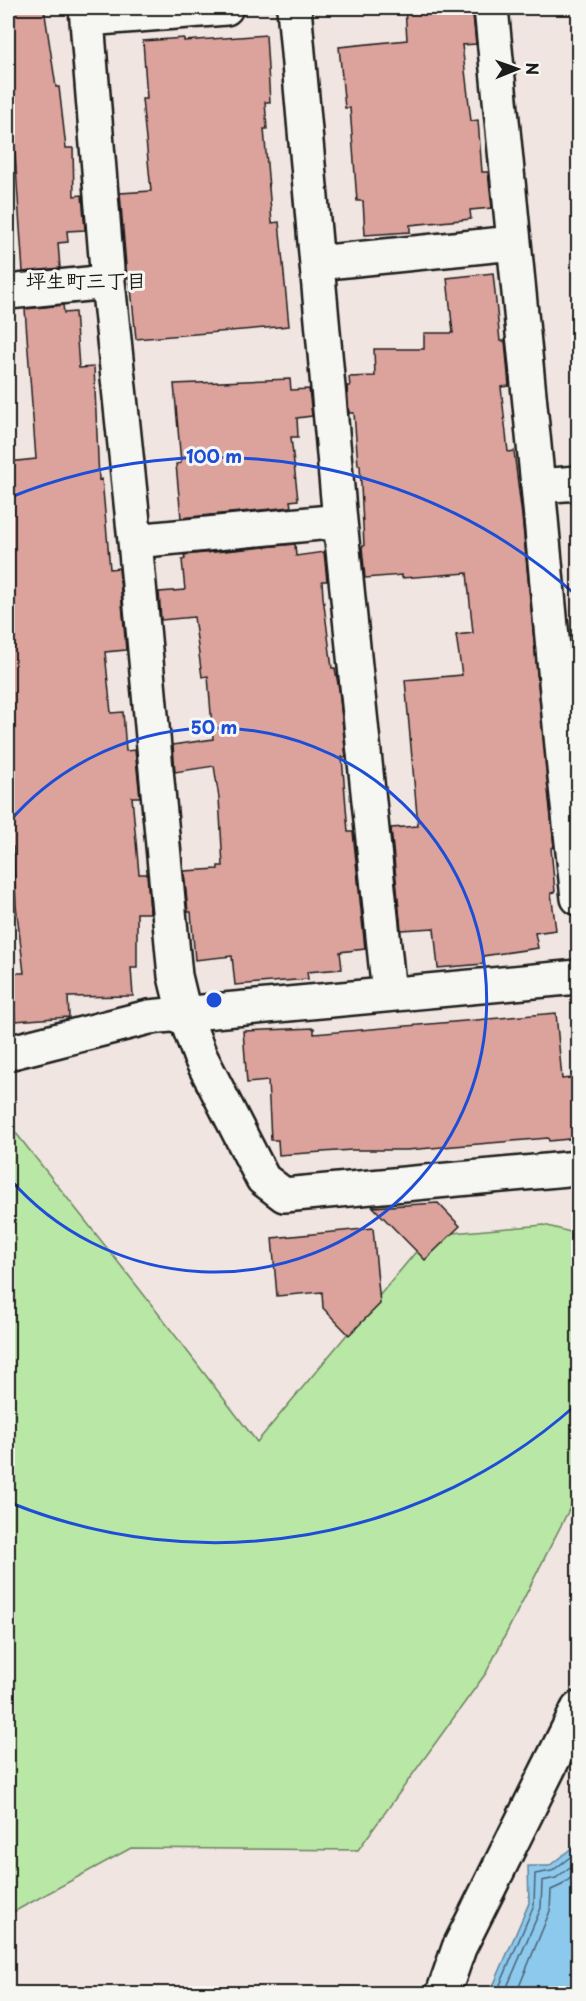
<svg xmlns="http://www.w3.org/2000/svg" width="586" height="2001" font-family="'Playpen Sans','Klee One',sans-serif">
	<style>
		.green { fill: #b9e7a5; stroke: #6a8260; stroke-width: 1.5 }
		.water { fill: #8dc9ed; stroke: #608499; stroke-width: 1.5 }
		.lines { fill: none; stroke-linecap: round; stroke-linejoin: round }
		.shore { stroke: #496170; stroke-width: 1.5 }
		.building { fill: #dca29c; stroke: #1c1c1c; stroke-width: 1.5 }
		.street-casing { stroke: #1c1c1c; stroke-width: 38 }
		.street { stroke: #f6f6f2; stroke-width: 33 }
		.ring { fill: none; stroke: #1d4ed8; stroke-width: 3 }
		.labels { text-anchor: middle; dominant-baseline: central; stroke-width: 6; stroke-linejoin: round; paint-order: stroke }
		.neighbourhood-label { font-size: 20px; font-weight: bold; fill: #1c1c1c; stroke: #f6f6f2 }
		.centre { fill: #1d4ed8; stroke: #f6f6f2; stroke-width: 3 }
		.ring-label { font-size: 18px; text-anchor: middle; font-weight: bold; fill: #1d4ed8; stroke: #f6f6f2; stroke-width: 6; stroke-linejoin: round; paint-order: stroke }
	</style>
	<rect width="100%" height="100%" fill="#f1e5e1"/>
	<filter id="ink" filterUnits="userSpaceOnUse"><feTurbulence type="fractalNoise" baseFrequency=".0167" numOctaves="2"/><feDisplacementMap in="SourceGraphic" scale="12" xChannelSelector="R" yChannelSelector="G"/><feConvolveMatrix kernelMatrix="1 2 1 2 8 2 1 2 1" color-interpolation-filters="sRGB"/></filter>
	<g filter="url(#ink)">
		<path class="green" d="M8,1123L141,1291L257,1442L430,1235L544,1225L578,1234V1492L486,1673L358,1850L131,1848L8,1915Z"/>
		<path class="water" d="M578,1843V1993H493L494,1984L529,1903L528,1866H549Z"/>
		<g class="lines">
			<path class="shore" d="M499,1994L500,1985L534,1905L535,1874L552,1871L578,1851
				M507,1994V1987L541,1908L542,1881L556,1878L578,1861
				M516,1994L550,1911L551,1890L562,1885L578,1872"/>
		</g>
		<path class="building" d="M8,8H44L56,87H59L66,148H73L74,196L82,195L85,230L67,231L68,242L58,243L60,268L23,272L15,154L8,86Z
			M405,8H453L454,16L473,15L476,44L462,45L471,121L478,120L482,172H488L492,208L470,210L471,219L410,225V232L365,235L363,201H357L350,108H345L339,47L407,40Z
			M266,35L270,102H265L267,129H264L272,223L279,222L289,326L136,339L130,278H127L120,193L151,191L142,99H147L143,41L184,38V41Z
			M493,273L500,341H505L509,386L501,387L508,452L514,451L522,516L554,847L551,848L555,892L551,893L556,930L535,933L538,948L483,956V964L438,968L434,928L401,930L391,828L418,826L405,680L462,675L456,635L473,633L467,573L402,578V575L365,578L362,547L364,546L360,465H358L354,413H349L347,386H350L349,377L375,376L374,349H424V333H453L447,278Z
			M63,305L64,313L75,312L79,368L94,367L99,480L102,479L110,569L119,568L126,650L105,652L111,713L123,712L126,751L135,750L140,797H132L139,874H147L150,913H137V968H131L133,996L68,997L69,1017L15,1021L12,973H24L16,905L13,847L8,848V462L36,459L25,309Z
			M290,379L291,390L309,389L312,416L297,418L298,437H291L298,500L290,501L291,507L181,518L176,464L181,463L174,384Z
			M295,544L296,556L324,552L327,581H322L323,597L332,668H335L339,689L346,757H342L348,832H353L365,949L340,952L342,969L307,972L308,979L235,985L232,956L195,960L191,912H188L184,871L218,869V866H223L219,798L214,766L175,772L173,745L213,739L208,676L202,677L194,617L161,620L159,592L185,590L182,560L185,559L184,555Z
			M556,1013L562,1079L579,1077V1138L549,1141L548,1138L407,1150H352L279,1155L278,1140H271L268,1081L247,1083L243,1031L314,1028V1034Z
			M438,1203L460,1226L425,1260L373,1207Z
			M373,1228L380,1304L349,1335L323,1308L322,1292L277,1296L272,1238Z"/>
		<g class="lines">
			<g class="street-casing">
				<path id="street" d="M86,8L108,282L135,541L175,976L184,1013L200,1056L263,1179L284,1195L578,1168
					M294,8L340,521L389,994
					M491,8L538,486L564,768L578,898
					M87,19L226,8
					M317,263L513,243
					M8,292L108,282
					M538,486L578,483
					M135,541L340,521
					M8,1053L149,1017L578,977
					M443,1994L459,1948L578,1709"/>
			</g>
			<use href="#street" class="street"/>
		</g>
	</g>
	<g class="ring">
		<path d="M9 822A272 272 0 1 1 9 1178"/>
		<path d="M577 1404A543 543 0 0 1 11 1503M11 497A543 543 0 0 1 577 596"/>
	</g>
	<g class="labels">
		<g class="neighbourhood-label">
			<text x="86" y="280">坪生町三丁目</text>
		</g>
	</g>
	<circle cx="214" cy="1000" r="9" class="centre"/>
	<g class="ring-label">
		<text x="214" y="463">100 m</text>
		<text x="214" y="734">50 m</text>
	</g>
	<rect width="586" height="2001" fill="none" stroke="#f6f6f2" stroke-width="30"/>
	<rect x="15" y="15" width="556" height="1971" fill="none" stroke="#1c1c1c" stroke-width="2" filter="url(#ink)"/>
	<g transform="translate(517 69) rotate(89)" stroke="#f6f6f2" stroke-width="4.5" paint-order="stroke">
	<path d="M0-4.5L10 22L0 15L-10 22Z" fill="#1c1c1c"/>
	<text y="-9" font-size="16" font-weight="bold" text-anchor="middle" fill="#1c1c1c">N</text>
	</g>
</svg>
